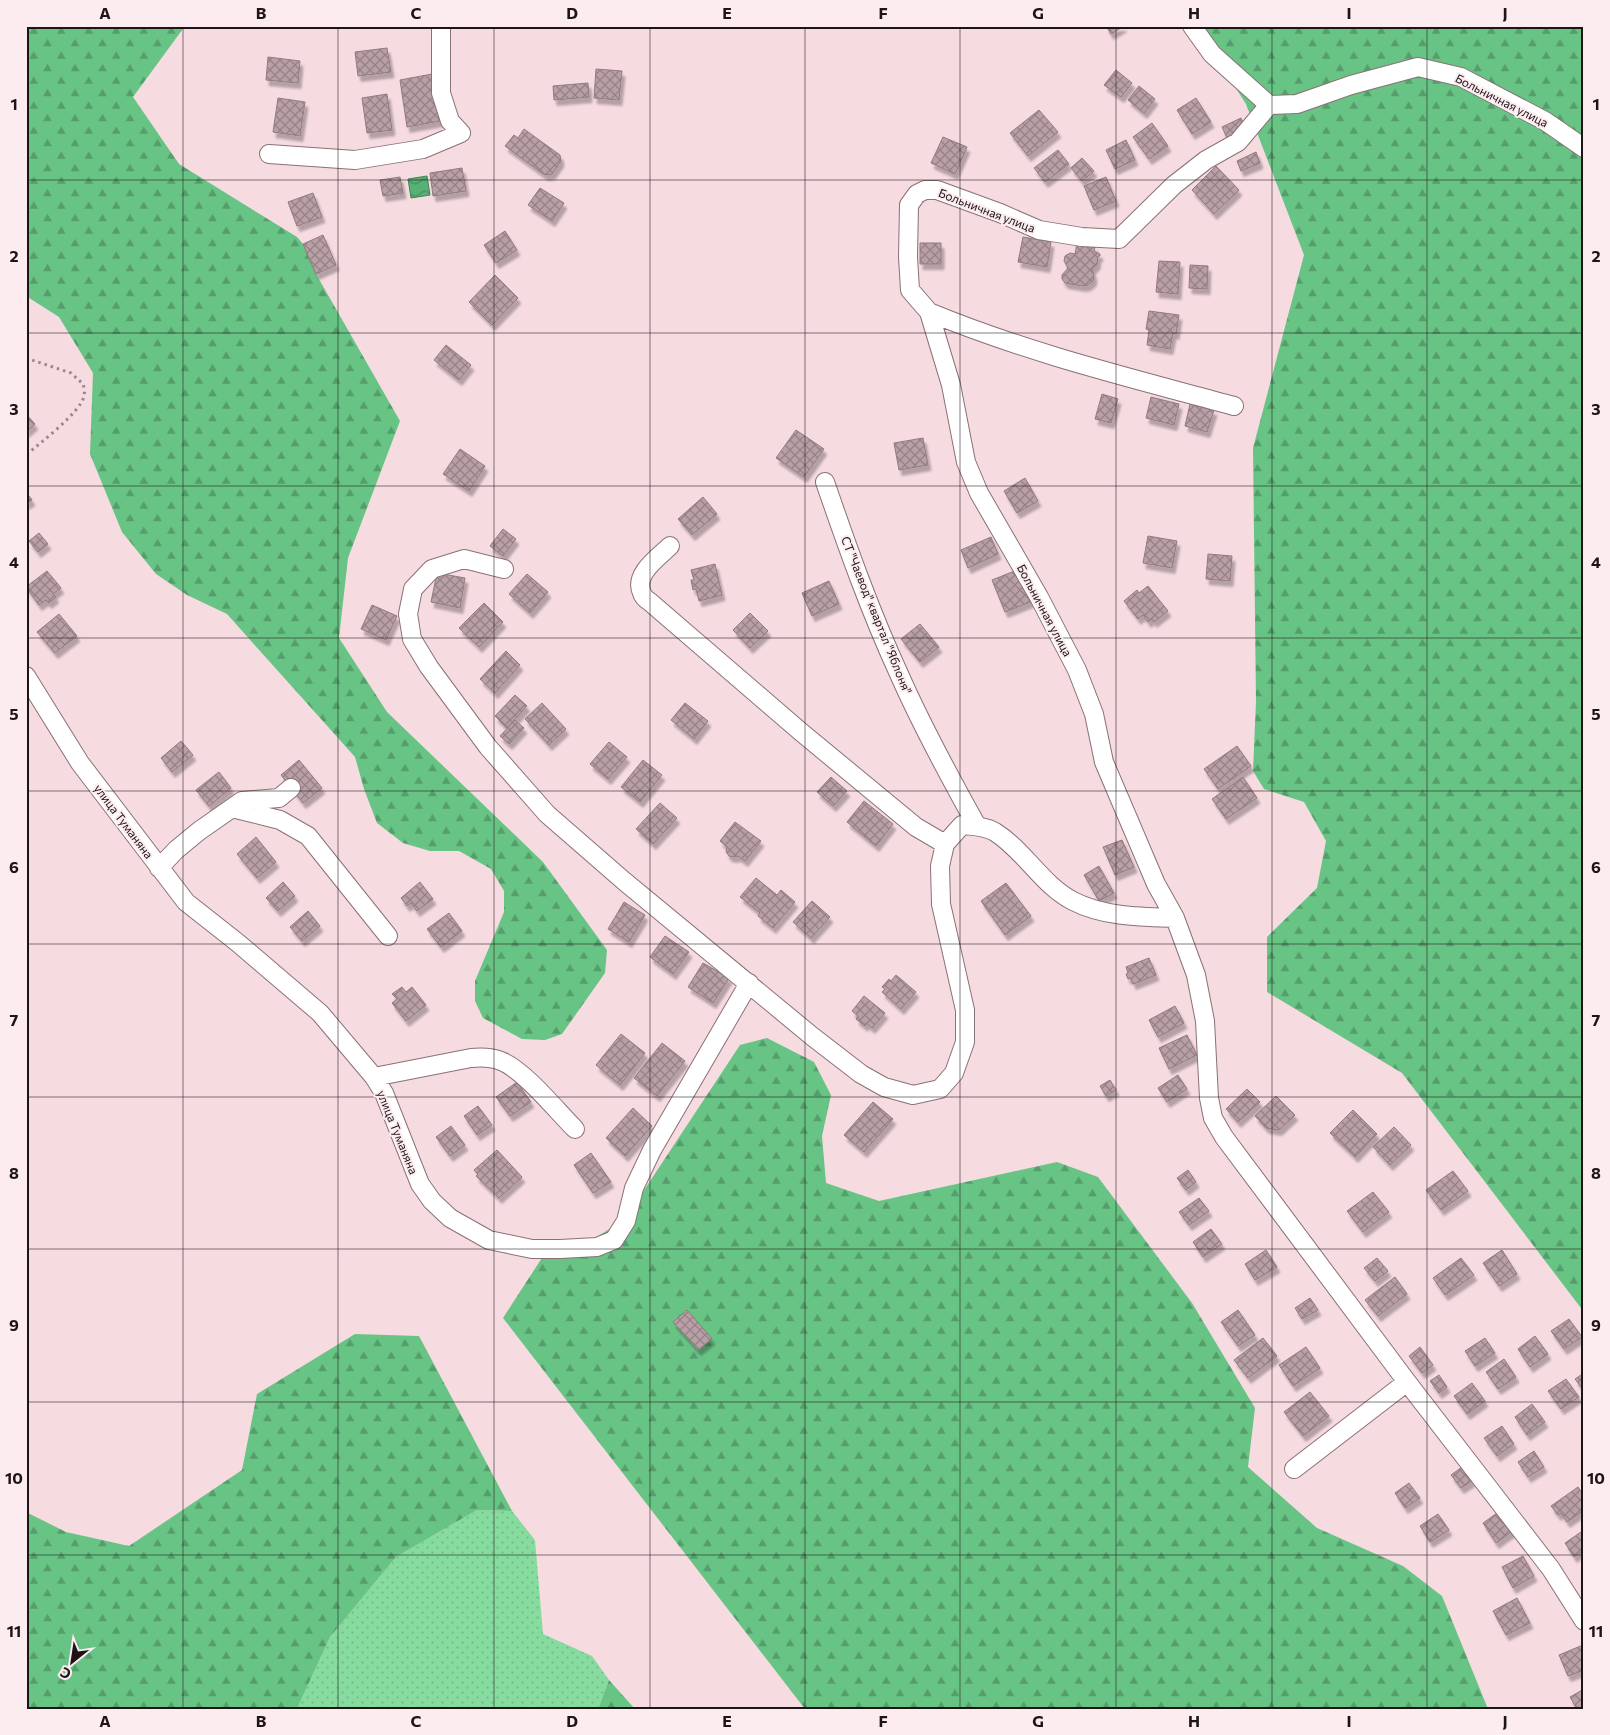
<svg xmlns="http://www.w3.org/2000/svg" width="1610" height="1735" font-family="Commissioner,sans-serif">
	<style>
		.grass { fill: url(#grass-dots) }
		.forest { fill: url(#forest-firs) }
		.water { fill: url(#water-waves); stroke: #448258 }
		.building { fill: url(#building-cross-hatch); stroke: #927a7f; filter: url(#shadow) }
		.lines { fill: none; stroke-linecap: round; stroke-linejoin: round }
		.minor-casing { stroke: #897176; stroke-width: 20 }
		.path { stroke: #9b888c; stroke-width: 3; stroke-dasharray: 2.5 4; stroke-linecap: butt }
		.minor { stroke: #fff; stroke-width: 18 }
		.grid { fill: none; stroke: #1d1416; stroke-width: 1; stroke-opacity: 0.55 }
		.labels { text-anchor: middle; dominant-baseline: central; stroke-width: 4; stroke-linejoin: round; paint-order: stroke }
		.street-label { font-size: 12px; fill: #1d1416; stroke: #fcecef }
		.neatline { fill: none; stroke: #1d1416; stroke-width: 2 }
		.grid-label { font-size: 16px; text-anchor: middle; font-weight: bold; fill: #1d1416 }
	</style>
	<defs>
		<pattern id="grass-dots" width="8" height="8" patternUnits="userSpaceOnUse" patternTransform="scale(1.25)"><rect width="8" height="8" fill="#86db9f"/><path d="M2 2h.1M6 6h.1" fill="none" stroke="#73bb88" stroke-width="1.8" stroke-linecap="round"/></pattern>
		<pattern id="forest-firs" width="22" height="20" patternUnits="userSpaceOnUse" patternTransform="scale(1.25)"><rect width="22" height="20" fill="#68c485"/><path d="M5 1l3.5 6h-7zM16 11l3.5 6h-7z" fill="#559e6c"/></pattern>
		<pattern id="water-waves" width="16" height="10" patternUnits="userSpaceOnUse" patternTransform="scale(1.25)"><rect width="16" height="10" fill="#55b174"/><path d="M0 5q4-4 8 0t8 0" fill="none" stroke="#468f5e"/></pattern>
		<pattern id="building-cross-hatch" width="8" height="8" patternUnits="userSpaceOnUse" patternTransform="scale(1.25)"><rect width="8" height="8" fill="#b9a0a6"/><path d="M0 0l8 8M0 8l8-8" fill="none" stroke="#968186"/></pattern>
		<filter id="shadow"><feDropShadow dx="3" dy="5.5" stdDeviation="1" flood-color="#0004"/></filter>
	</defs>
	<rect width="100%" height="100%" fill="#f6dbe1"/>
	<path class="grass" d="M477,1510L512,1511L535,1540L543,1634L592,1656L609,1680L598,1709H297L330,1637L396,1557Z"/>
	<path class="forest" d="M26,26H185L133,97L179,164L297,237L303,244L316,274L400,421L348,558L339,638L387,712L543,862L607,950L605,973L562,1034L545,1040L522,1039L483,1018L475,1001V981L504,912V891L491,869L459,851H430L403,843L377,823L364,789L355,757L227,614L187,595L156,574L122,532L90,454L93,373L59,317L26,296Z
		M1196,26H1584V1312L1402,1073L1267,992V937L1317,888L1326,841L1304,802L1264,789L1253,771L1256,701L1253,448L1304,255L1246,104Z
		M767,1038L814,1062L831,1095L822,1136L826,1183L879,1201L1057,1162L1098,1177L1192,1303L1255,1408L1248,1467L1317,1528L1403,1566L1442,1596L1488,1709H805L503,1318L549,1247H581L625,1219L740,1045Z
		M355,1334L419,1336L512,1511L477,1510L396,1557L330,1637L297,1709H26V1512L66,1532L129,1546L242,1470L257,1394Z
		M609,1680L635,1709H598Z"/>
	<path class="water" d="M427,176L430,195L411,198L408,179Z"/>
	<path class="building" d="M1106,26H1124L1111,34Z
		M387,48L391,72L358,76L355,52Z
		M268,57L300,61L298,83L266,80Z
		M596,69L622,71L619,100L594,98Z
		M1116,70L1132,83L1121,97L1104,85Z
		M432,74L440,121L407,127L400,80Z
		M588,83L589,97L554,100L553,86Z
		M1139,86L1155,99L1144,113L1128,100Z
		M387,94L392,130L367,133L362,98Z
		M278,98L305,102L300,136L273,132Z
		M1196,98L1211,122L1192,134L1177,110Z
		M1039,110L1058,132L1028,156L1010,133Z
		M1241,118L1246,129L1227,138L1222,127Z
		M1152,123L1168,146L1149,159L1133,137Z
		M524,129L560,155L561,161L552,174L545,175L505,146L514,135L518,138Z
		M943,137L967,147L955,174L931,163Z
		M1126,140L1135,160L1115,169L1106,150Z
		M1058,150L1069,164L1045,182L1034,168Z
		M1256,152L1260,163L1241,171L1237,161Z
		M1082,158L1094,171L1082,181L1071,168Z
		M1216,166L1239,190L1214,214L1192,190Z
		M462,168L466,191L433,196L430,173Z
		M400,177L403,193L383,196L380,180Z
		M1106,177L1116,201L1094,210L1084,186Z
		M540,188L564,203L552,221L528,205Z
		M313,193L322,217L297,226L288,202Z
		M505,231L517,250L496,263L484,245Z
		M323,235L336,265L316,274L303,244Z
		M1023,237L1051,242L1047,267L1018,262Z
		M920,243H941V264H920Z
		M1077,243L1095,247L1094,251L1100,254V256H1098L1097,264L1092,269L1094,276L1093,281L1088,285L1083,286L1065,283L1062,279V275L1068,268L1064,261L1065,256L1070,253L1075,254Z
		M1159,261L1180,262L1178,294L1156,292Z
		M1190,265L1208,266L1207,289L1189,288Z
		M495,275L518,298L492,325L469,302Z
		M1149,311L1179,315L1176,334L1173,333L1170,349L1147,345L1149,330L1146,329Z
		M446,345L471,365L459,380L434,360Z
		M1102,394L1118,399L1111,423L1095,419Z
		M1151,397L1179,404L1174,425L1146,418Z
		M1190,404L1214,410L1207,432L1185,426Z
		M26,414L35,424L26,432Z
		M796,430L824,449L804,477L776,458Z
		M923,438L928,465L899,470L894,443Z
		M460,449L485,466L469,491L443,474Z
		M1025,478L1038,501L1017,513L1004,491Z
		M26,492L32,500L26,504Z
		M703,497L717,514L692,535L678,519Z
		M503,529L516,539L503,556L490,546Z
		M39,533L48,544L38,552L29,541Z
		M1148,536L1177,541L1172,568L1143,563Z
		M991,537L998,554L968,568L961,550Z
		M1208,554L1232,556L1230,581L1206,579Z
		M715,564L722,595L699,601L696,589L693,590L691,580H694L691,570Z
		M1022,568L1035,600L1005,612L992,580Z
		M47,571L61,588L53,594L56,597L49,603L46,600L39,605L26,587Z
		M437,573L465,578L460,608L431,602Z
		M527,574L548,592L530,613L509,594Z
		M829,581L839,604L812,616L802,593Z
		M1148,586L1168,611L1154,622L1152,619L1148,622L1143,615L1138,619L1124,601L1137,590L1139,593Z
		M484,603L503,622L479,647L459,628Z
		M372,605L397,616L386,640L361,629Z
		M750,613L768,631L750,648L733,630Z
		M59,614L77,636L55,653L37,632Z
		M920,624L939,647L920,662L901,639Z
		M506,651L520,665L495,693L480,679Z
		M515,695L527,706L507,728L495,716Z
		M542,703L566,729L549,745L525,719Z
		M685,703L708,721L694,739L671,720Z
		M515,720L524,728L509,744L500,736Z
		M181,741L193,755L172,772L161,758Z
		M609,742L627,757L608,779L590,764Z
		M1237,746L1251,766L1218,789L1204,769Z
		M299,760L322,788L303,803L281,775Z
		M643,760L662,775L640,802L621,787Z
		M219,772L231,788L209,806L196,790Z
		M831,777L847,791L833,806L817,792Z
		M1243,777L1257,798L1226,819L1212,799Z
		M864,801L893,824L876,846L847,822Z
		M660,803L677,818L653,844L636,829Z
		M735,822L761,841L745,861L738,856L733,857L729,856L726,852L727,847L720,841Z
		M256,837L276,862L257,878L237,854Z
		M1122,840L1134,867L1115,875L1103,847Z
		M1099,866L1114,893L1099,901L1084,875Z
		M756,878L777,895L781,890L795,902L773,928L758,916L760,913L740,897Z
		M283,882L295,896L278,911L266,898Z
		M420,882L433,899L417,911L411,903L407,906L401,898Z
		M1006,883L1031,916L1005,935L981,901Z
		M812,901L830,917L811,938L793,922Z
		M624,902L645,915L629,942L608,929Z
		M308,911L320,926L302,941L290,927Z
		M449,913L462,931L441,947L427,929Z
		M665,936L689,952L673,974L650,957Z
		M1149,958L1156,975L1133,984L1131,978L1128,979L1126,974L1128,973L1126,967Z
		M703,963L729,978L713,1003L688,987Z
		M896,975L916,992L901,1009L882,992L885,989L882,987L889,979L891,981Z
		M402,987L406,992L412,987L426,1005L406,1021L392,1003L397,999L392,994Z
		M864,996L885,1013L872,1028L866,1023L865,1026L856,1019L858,1016L852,1011Z
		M1175,1006L1184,1023L1158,1037L1149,1020Z
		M621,1034L645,1053L620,1085L596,1065Z
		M1187,1035L1197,1055L1169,1069L1159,1048Z
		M662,1043L685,1061L657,1096L634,1078Z
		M1178,1075L1187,1089L1167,1102L1158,1088Z
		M1110,1080L1116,1090L1106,1096L1100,1086Z
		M517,1082L531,1102L510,1116L496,1097Z
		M1247,1089L1260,1102L1238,1122L1226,1109Z
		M1276,1096L1295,1115L1279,1130L1266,1128L1255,1116Z
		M873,1102L893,1119L864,1152L844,1135Z
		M478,1106L492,1125L477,1135L464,1116Z
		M633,1108L652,1126L625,1156L606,1138Z
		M1353,1110L1377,1134L1355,1157L1330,1133Z
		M451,1126L465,1145L450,1156L436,1137Z
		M1394,1127L1411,1145L1390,1165L1373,1147Z
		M497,1150L522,1177L499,1198L476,1176L478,1175L474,1170Z
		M591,1153L611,1182L593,1193L574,1165Z
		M1188,1170L1196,1182L1186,1190L1177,1178Z
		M1453,1171L1468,1191L1441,1210L1426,1190Z
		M1373,1192L1389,1212L1363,1232L1347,1211Z
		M1199,1198L1209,1211L1189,1225L1179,1212Z
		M1211,1229L1222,1244L1203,1257L1193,1242Z
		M1266,1250L1277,1267L1255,1280L1245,1264Z
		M1502,1250L1517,1274L1499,1286L1483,1263Z
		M1377,1258L1388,1271L1375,1281L1364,1268Z
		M1461,1258L1474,1275L1445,1295L1433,1278Z
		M1395,1277L1407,1294L1378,1316L1365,1300Z
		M1310,1298L1318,1310L1302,1319L1295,1308Z
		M687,1310L712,1339L698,1350L673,1322Z
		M1238,1310L1255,1335L1238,1346L1221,1322Z
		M1569,1319L1582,1337L1564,1349L1551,1331Z
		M1535,1336L1548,1354L1530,1367L1518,1349Z
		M1263,1338L1277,1356L1248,1378L1234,1360Z
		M1485,1338L1495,1353L1475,1366L1465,1351Z
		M1306,1347L1320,1368L1293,1386L1279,1365Z
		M1420,1347L1433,1365L1422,1373L1409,1356Z
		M1504,1359L1516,1377L1498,1389L1486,1372Z
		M1584,1373V1391L1575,1379Z
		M1439,1375L1447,1387L1439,1393L1430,1381Z
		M1566,1379L1579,1397L1561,1409L1548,1391Z
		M1472,1383L1485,1401L1467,1414L1454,1396Z
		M1310,1392L1329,1416L1303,1436L1284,1412Z
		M1532,1404L1545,1422L1527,1435L1515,1417Z
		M1502,1426L1514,1444L1497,1456L1484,1438Z
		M1534,1451L1544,1467L1528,1477L1518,1462Z
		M1462,1467L1472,1481L1461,1488L1451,1475Z
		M1409,1483L1420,1498L1405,1508L1395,1493Z
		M1578,1487L1584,1496V1510L1567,1522L1561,1513L1558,1515L1551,1506Z
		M1500,1511L1514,1530L1496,1543L1483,1523Z
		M1438,1514L1449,1530L1430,1542L1420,1526Z
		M1581,1532L1584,1535V1550L1574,1557L1565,1543Z
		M1523,1556L1534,1576L1513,1588L1502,1567Z
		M1517,1598L1530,1623L1506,1635L1493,1611Z
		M1583,1645L1584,1670L1568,1676L1559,1655Z
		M1584,1689V1709H1577L1570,1697Z"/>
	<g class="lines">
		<g class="minor-casing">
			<path id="minor" d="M1192,26L1212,54L1269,105
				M269,154L355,160L423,149L461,133L450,121L441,93V26
				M929,312C1028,353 1131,378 1234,406
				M825,482C847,546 870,611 899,674C922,726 949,776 977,826
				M670,546C659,557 633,574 642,593C643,597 647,600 650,602L801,732L916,827L945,844
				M504,569L464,559L432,569L413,589L408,614L412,639L429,667L488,747L547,814L624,881L813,1037L861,1074L884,1087L913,1095L940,1089L954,1073L965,1042V1010L941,904L940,866L945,844L962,825C973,826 985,826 995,832C1025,851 1041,884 1073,901C1104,917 1141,917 1175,918L1196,975L1205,1021L1209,1098L1213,1118L1224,1137L1407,1382L1551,1569L1584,1621
				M26,676L80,763L186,902L238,943L320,1013L374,1077L384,1093L420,1184L432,1201L450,1218L489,1240L532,1249H560L597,1247L614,1240L626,1221L634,1188L652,1150L749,983
				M232,808L280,820L308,836L388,936
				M159,868L176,850L199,831L242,801L279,798L291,788
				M1175,918L1156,884L1104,762L1094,714L1077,670L1039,597L979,493L966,462L951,385L929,312L910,290L908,257L909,205L917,194L925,190H937L1000,213L1039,230L1082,237L1119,239L1174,185L1206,160L1238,142L1269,105L1297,104L1351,85L1418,67L1461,77L1545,121L1584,148
				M374,1077L471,1058C481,1057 491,1057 501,1061C524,1070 556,1110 575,1129
				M1294,1469L1407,1382"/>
		</g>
		<path class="path" d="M26,358L71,373L83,384C84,387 85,392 84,396C81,412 40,443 26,455"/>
		<use href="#minor" class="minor"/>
	</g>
	<path class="grid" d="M183,26V1709M338,26V1709M494,26V1709M650,26V1709M805,26V1709M960,26V1709M1116,26V1709M1272,26V1709M1427,26V1709M26,180H1584M26,333H1584M26,486H1584M26,638H1584M26,791H1584M26,944H1584M26,1097H1584M26,1249H1584M26,1402H1584M26,1555H1584"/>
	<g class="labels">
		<g class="street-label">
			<text transform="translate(1502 100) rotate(27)">Больничная улица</text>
			<text transform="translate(987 210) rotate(21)">Больничная улица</text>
			<text transform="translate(1045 610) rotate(62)">Больничная улица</text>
			<text transform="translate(877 615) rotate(68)">СТ "Чаевод" квартал "Яблоня"</text>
			<text transform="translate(124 821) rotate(53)">улица Туманяна</text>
			<text transform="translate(398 1132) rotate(68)">улица Туманяна</text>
		</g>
	</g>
	<rect width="1610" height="1735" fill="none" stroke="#fcecef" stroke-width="55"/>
	<g transform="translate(72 1662) rotate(210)" stroke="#fcecef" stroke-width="4" paint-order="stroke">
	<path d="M0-4L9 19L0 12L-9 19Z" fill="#1d1416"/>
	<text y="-8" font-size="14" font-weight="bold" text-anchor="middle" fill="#1d1416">С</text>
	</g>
	<rect x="28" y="28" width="1554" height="1680" class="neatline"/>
	<g class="grid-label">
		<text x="105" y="19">A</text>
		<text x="261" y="19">B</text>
		<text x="416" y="19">C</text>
		<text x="572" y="19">D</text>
		<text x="727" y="19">E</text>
		<text x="883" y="19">F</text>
		<text x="1038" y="19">G</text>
		<text x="1194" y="19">H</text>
		<text x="1349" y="19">I</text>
		<text x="1505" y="19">J</text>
		<text x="14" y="110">1</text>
		<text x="1596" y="110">1</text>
		<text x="14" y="262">2</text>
		<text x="1596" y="262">2</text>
		<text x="14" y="415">3</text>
		<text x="1596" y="415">3</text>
		<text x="14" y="568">4</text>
		<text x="1596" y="568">4</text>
		<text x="14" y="720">5</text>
		<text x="1596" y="720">5</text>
		<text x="14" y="873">6</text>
		<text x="1596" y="873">6</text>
		<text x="14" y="1026">7</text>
		<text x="1596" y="1026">7</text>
		<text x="14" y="1179">8</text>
		<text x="1596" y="1179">8</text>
		<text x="14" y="1331">9</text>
		<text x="1596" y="1331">9</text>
		<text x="14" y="1484">10</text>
		<text x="1596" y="1484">10</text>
		<text x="14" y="1637">11</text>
		<text x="1596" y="1637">11</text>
		<text x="105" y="1727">A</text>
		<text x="261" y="1727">B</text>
		<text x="416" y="1727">C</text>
		<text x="572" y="1727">D</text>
		<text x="727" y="1727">E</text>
		<text x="883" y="1727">F</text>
		<text x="1038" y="1727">G</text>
		<text x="1194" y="1727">H</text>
		<text x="1349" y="1727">I</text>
		<text x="1505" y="1727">J</text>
	</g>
</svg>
